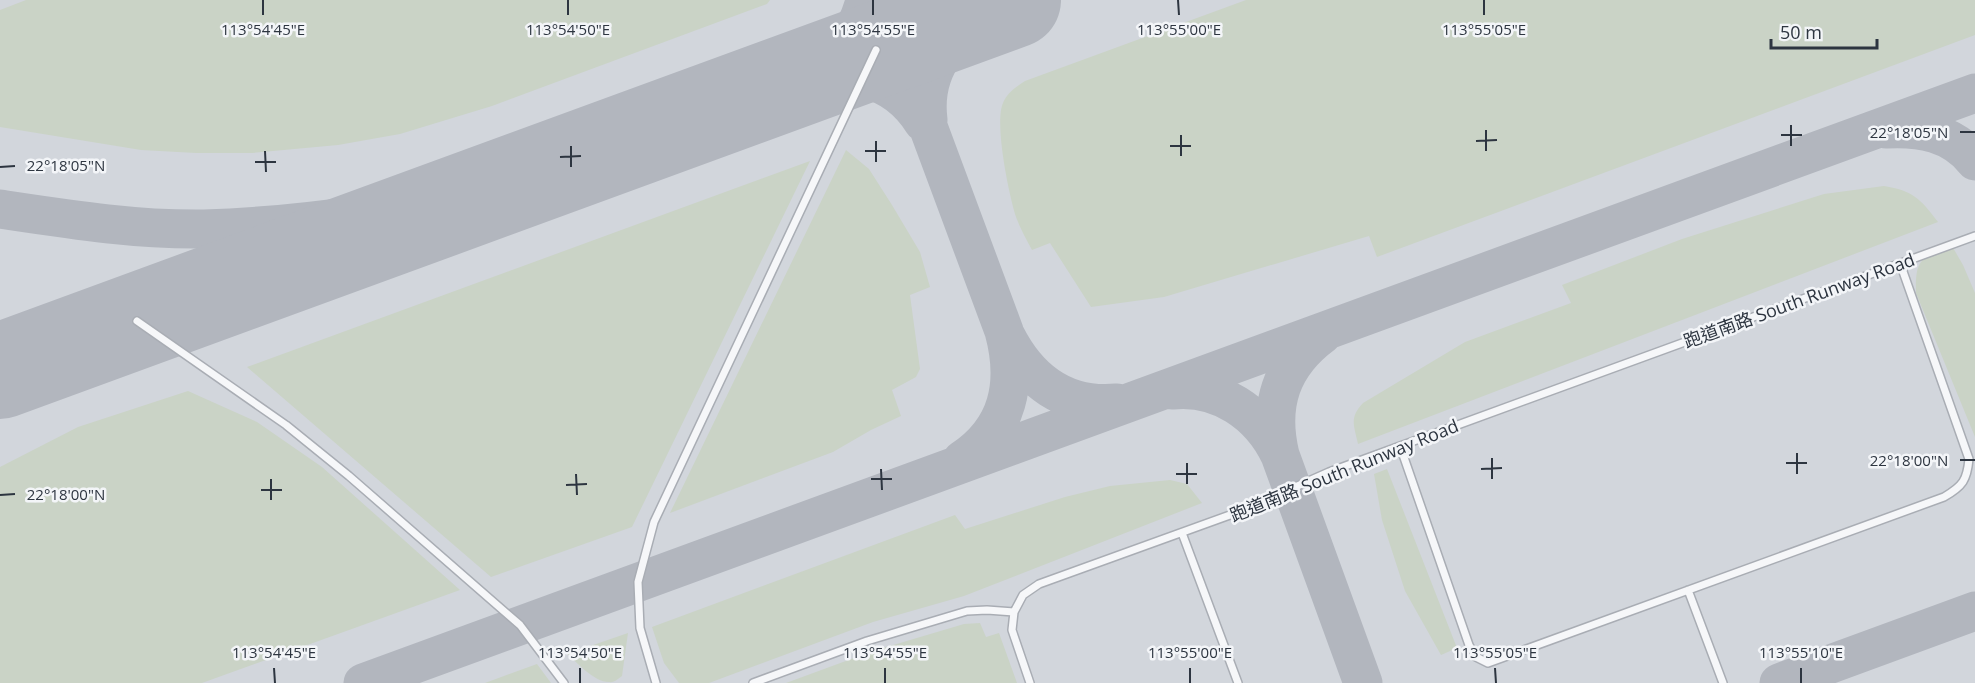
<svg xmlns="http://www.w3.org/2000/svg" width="1975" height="683" font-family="'Open Sans','Noto Sans TC',sans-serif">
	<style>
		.built { fill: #d2d6dc }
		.green { fill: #cad3c6 }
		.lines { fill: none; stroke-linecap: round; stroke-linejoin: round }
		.taxiway { stroke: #b2b6be; stroke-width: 39 }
		.runway { stroke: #b2b6be; stroke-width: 96 }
		.lane-casing { stroke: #a9adb4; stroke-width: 10 }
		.lane { stroke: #f6f7f9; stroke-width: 7 }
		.ticks { fill: none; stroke: #2d3540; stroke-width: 2 }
		.labels { text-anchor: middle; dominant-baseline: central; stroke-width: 5; stroke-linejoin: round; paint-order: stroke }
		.street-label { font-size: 18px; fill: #2d3540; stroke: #f3f5f8 }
		.ticks-label { font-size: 15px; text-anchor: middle; fill: #2d3540; stroke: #f3f5f8; stroke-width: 5; stroke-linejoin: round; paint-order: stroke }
	</style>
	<rect width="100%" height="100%" fill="#e4e6ea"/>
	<path class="built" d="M0,0H1975V683H0Z"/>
	<path class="green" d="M26,0H770L767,4L492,106L400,134L338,145L252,153H196L141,150L0,127V10Z
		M1246,0H1975V35L1377,257L1369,236L1164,297L1091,307L1050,243L1032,250C1026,239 1020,228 1016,217C1009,195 994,123 1003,103C1007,93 1016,87 1025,81Z
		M846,150L869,169L892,205L920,252L930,287L910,295L920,369L916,377L892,390L901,416L871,430L833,452L670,513Z
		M810,161L632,527L491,577L247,367Z
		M1884,186C1913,191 1920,198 1938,222L1358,444C1354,425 1349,418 1363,403L1465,342L1571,303L1562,285L1682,239L1824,194Z
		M1952,246L1963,265L1975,293V437L1916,293C1915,259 1921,257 1952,246Z
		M188,391L257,422L322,467L460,590L202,683H0V467L78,427Z
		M1387,469L1457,648L1441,655L1405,591L1382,520L1374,474Z
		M1170,480L1187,484L1202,503L964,596L873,622L709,683H679L664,663L652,627L955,515L965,529L1065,497L1110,486Z
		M980,623L986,637L999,633L1017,683H786L873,651L964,624Z
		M628,633L622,676C618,679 614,683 609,682C594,682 578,663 567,654Z
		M537,664L551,683H485Z"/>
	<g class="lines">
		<path class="taxiway" d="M881,0L1004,331C1018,383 1009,429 962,460
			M910,0C938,14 966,16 995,6
			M797,79C831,66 857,35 865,0
			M792,81C845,72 891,72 923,122
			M928,120C921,63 957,32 1001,4
			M1886,129C1920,127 1953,133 1975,161
			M0,209C67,219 136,230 204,229C299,226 392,212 485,193
			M1006,336C1029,381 1065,408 1117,403
			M1172,390C1219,385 1260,413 1280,455L1363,683
			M0,392L137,321
			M1280,455C1268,405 1281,365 1323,334
			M363,683L1975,93
			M1779,683L1975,611"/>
		<path class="runway" d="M0,371L1013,0"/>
		<g class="lane-casing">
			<path id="lane" d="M137,321L286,425L349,476L520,625L564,683
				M1400,446L1469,645L1476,657L1488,663L1944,497C1963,486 1967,480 1969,459L1900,263
				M1182,533L1238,683
				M1688,590L1723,683
				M1014,612L1012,630L1030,683
				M656,683L640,628L638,582L654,522L876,50
				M753,683L867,641L967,611L987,610L1014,612L1023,595L1039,584L1241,511L1329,472L1975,236"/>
		</g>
		<use href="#lane" class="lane"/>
	</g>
	<path class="ticks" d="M263,0V15M568,0V15M873,0V15M1178,0L1179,15M1484,0V15M1791,125V146M1486,130V151M1960,132H1975M1181,135V156M1781,135H1802M876,141V162M1476,141L1497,140M571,146V167M1170,146H1191M265,151L266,172M865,151H886M560,157L581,156M255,162H276M0,167L15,166M1797,453V474M1492,458V479M1960,460H1975M1187,463V484M1786,463H1807M881,469L882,490M1481,469L1502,468M576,474L577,495M1176,474H1197M271,479V500M871,479H892M566,485L587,484M261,490H282M0,495L15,494M274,668L275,683M580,668V683M885,668V683M1190,668V683M1495,668L1496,683M1801,668V683"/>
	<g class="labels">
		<g class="street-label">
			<text transform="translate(1799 300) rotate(-20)">跑道南路 South Runway Road</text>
			<text transform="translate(1344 470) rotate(-22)">跑道南路 South Runway Road</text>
		</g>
	</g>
	<g class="ticks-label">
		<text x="263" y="35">113°54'45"E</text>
		<text x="568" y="35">113°54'50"E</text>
		<text x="873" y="35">113°54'55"E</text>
		<text x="1179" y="35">113°55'00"E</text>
		<text x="1484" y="35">113°55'05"E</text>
		<text x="1909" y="138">22°18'05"N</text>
		<text x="66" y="171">22°18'05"N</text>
		<text x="1909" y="466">22°18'00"N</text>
		<text x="66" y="500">22°18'00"N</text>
		<text x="274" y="658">113°54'45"E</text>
		<text x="580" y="658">113°54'50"E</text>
		<text x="885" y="658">113°54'55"E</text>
		<text x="1190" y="658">113°55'00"E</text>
		<text x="1495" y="658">113°55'05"E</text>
		<text x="1801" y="658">113°55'10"E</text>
	</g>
	<path d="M1771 39v9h106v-9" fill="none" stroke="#2d3540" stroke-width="3"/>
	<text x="1780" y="39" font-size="18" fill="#2d3540" stroke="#f3f5f8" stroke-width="4.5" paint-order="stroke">50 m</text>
</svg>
